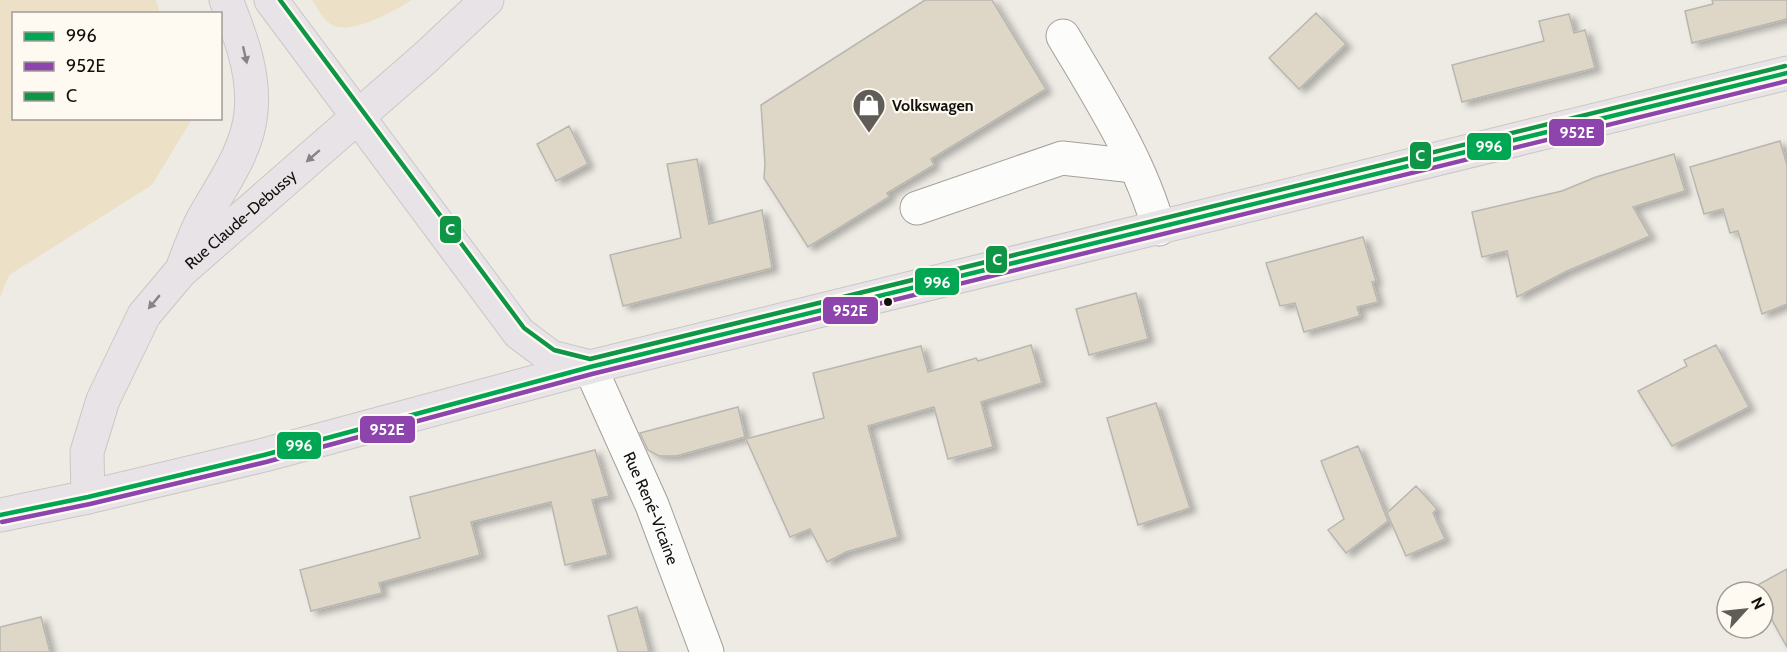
<svg xmlns="http://www.w3.org/2000/svg" width="1787" height="652" font-family="Cabin,sans-serif">
	<style>
		.green { fill: #ece0c6 }
		.building { fill: #ded7c7; stroke: #b8b6b0; stroke-width: 1.5; filter: url(#shadow) }
		.lines { fill: none; stroke-linecap: round; stroke-linejoin: round }
		.minor-casing { stroke: #a2a09a; stroke-width: 35 }
		.major-casing { stroke: #c9c8c5; stroke-width: 35 }
		.minor { stroke: #fcfcfb; stroke-width: 33 }
		.major { stroke: #e7e3e7; stroke-width: 33 }
		.bus-1-casing { stroke: #fefaf2; stroke-width: 9 }
		.bus-2-casing { stroke: #fefaf2; stroke-width: 9 }
		.bus-3-casing { stroke: #fefaf2; stroke-width: 9 }
		.bus-1 { stroke: #00a651; stroke-width: 4.5 }
		.bus-2 { stroke: #8e44ad; stroke-width: 4.5 }
		.bus-3 { stroke: #0f9546; stroke-width: 4.5 }
		.oneway { fill: #888484 }
		.bus-dot { fill: #13100c; stroke: #fefaf2; stroke-width: 2 }
		.labels { text-anchor: middle; dominant-baseline: central; stroke-width: 4.5; stroke-linejoin: round; paint-order: stroke }
		.poi-label { font-size: 16px; font-weight: bold; fill: #13100c; stroke: #fefaf2; text-anchor: start }
		.street-label { font-size: 16px; fill: #13100c; stroke: #fefaf2 }
		.line-badge { stroke: #fefaf2; stroke-width: 2 }
		.badge-label { font-size: 16px; text-anchor: middle; font-weight: bold; fill: #fff }
	</style>
	<defs>
		<filter id="shadow"><feDropShadow dx="6" dy="4" stdDeviation="3" flood-color="#0004"/></filter>
	</defs>
	<rect width="100%" height="100%" fill="#eeebe4"/>
	<path class="green" d="M0,0H156L160,13L14,14V118L192,119L152,185L9,275L0,298Z
		M312,0H412C393,11 349,38 329,23C322,18 317,7 312,0Z"/>
	<path class="building" d="M925,0H992L1046,89L931,159L934,165L887,193L889,197L808,247L764,178L765,164L761,105Z
		M1712,0H1787V19L1692,43L1685,11L1713,4Z
		M1316,13L1346,44L1299,89L1269,58Z
		M1569,14L1574,33L1585,30L1595,68L1462,102L1452,65L1544,41L1539,21Z
		M569,126L588,164L556,181L537,144Z
		M1780,141L1787,165V304L1762,314L1738,231L1730,233L1723,209L1704,214L1690,167Z
		M1674,154L1685,191L1633,207L1650,236L1567,271L1517,297L1507,251L1482,257L1472,212L1562,191L1596,177Z
		M697,159L709,224L762,210L772,268L623,306L610,255L681,238L667,164Z
		M1363,237L1376,281L1372,282L1378,302L1357,307L1360,316L1304,332L1295,303L1280,306L1266,263Z
		M1136,293L1148,339L1089,355L1076,309Z
		M1031,345L1042,383L981,402L993,447L948,459L934,407L868,426L898,537L846,552L827,562L810,529L790,537L746,439L824,418L813,373L921,346L928,372L976,358L978,361Z
		M1716,345L1749,407L1672,446L1638,391L1687,366L1684,360Z
		M1156,403L1190,508L1138,525L1107,418Z
		M738,407L745,437L676,456H659L648,450L640,433Z
		M1358,446L1388,521L1346,553L1328,530L1344,519L1321,461Z
		M595,450L609,496L592,500L608,555L565,565L551,502L471,522L480,555L379,583L382,593L311,611L300,570L420,538L410,497Z
		M1416,486L1437,509L1433,513L1445,539L1406,556L1387,513Z
		M1787,569V647L1763,604V592H1757L1754,587Z
		M637,607L649,652H618L608,616Z
		M41,617L50,652H0V627Z"/>
	<g class="lines">
		<g class="minor-casing">
			<g id="minor">
				<path d="M1063,36C1099,97 1140,160 1159,229"/>
				<path d="M917,208L1062,158L1134,166"/>
				<path id="s1" d="M590,367L652,505L707,652"/>
			</g>
		</g>
		<g class="major-casing">
			<g id="major">
				<path d="M271,0L519,333L551,357L590,367"/>
				<path d="M184,264C190,248 196,232 204,217C222,185 248,150 251,112C255,73 240,35 226,0"/>
				<path id="s2" d="M88,497L87,452L103,400L144,315L181,271L425,58L487,0"/>
				<path d="M0,515L88,497L264,455L590,367L1787,73"/>
			</g>
		</g>
		<use href="#minor" class="minor"/>
		<use href="#major" class="major"/>
		<g class="bus-1-casing">
			<path id="bus-1" d="M0,515L88,497L264,455L590,367L1787,73"/>
		</g>
		<g class="bus-2-casing">
			<path id="bus-2" d="M2,522L90,504L266,462L592,374L1787,81"/>
		</g>
		<g class="bus-3-casing">
			<path id="bus-3" d="M280,0L524,328L554,350L590,359L1785,66"/>
		</g>
		<use href="#bus-1" class="bus-1"/>
		<use href="#bus-2" class="bus-2"/>
		<use href="#bus-3" class="bus-3"/>
	</g>
	<defs><path id="oneway-solid" d="M-6-.8H1V-3.2L6.5 0L1 3.2V.8H-6Z" transform="scale(1.5)"/></defs>
	<g class="oneway">
		<use href="#oneway-solid" transform="translate(245 55) rotate(77)"/>
		<use href="#oneway-solid" transform="translate(313 156) rotate(139)"/>
		<use href="#oneway-solid" transform="translate(154 302) rotate(130)"/>
	</g>
	<defs>
		<g id="shop-pin" transform="scale(1.725)"><path d="M0 17L-7.5 6A9.5 9.5 0 1 1 7.5 6Z" fill="#605d58" stroke="#fefaf2"/><path d="M-5-2.5h2.3a2.7 3.5 0 0 1 5.4 0H5L5.5 6h-11ZM-1.5-2.5h3a1.5 2.3 0 0 0-3 0Z" fill="#fff"/></g>
	</defs>
	<g fill-rule="evenodd">
		<use href="#shop-pin" x="869" y="105"/>
	</g>
	<circle class="bus-dot" cx="888" cy="302" r="5"/>
	<g class="labels">
		<g class="poi-label">
			<text x="892" y="105">Volkswagen</text>
		</g>
		<g class="street-label">
			<text stroke="none"><textPath href="#s2" startOffset="330">Rue Claude-Debussy</textPath></text>
			<text stroke="none"><textPath href="#s1" startOffset="154">Rue René-Vicaine</textPath></text>
		</g>
	</g>
	<g class="line-badge">
		<rect x="1548" y="118" width="57" height="29" rx="6" fill="#8e44ad"/>
		<rect x="1466" y="132" width="46" height="29" rx="6" fill="#00a651"/>
		<rect x="1409" y="141" width="23" height="29" rx="6" fill="#0f9546"/>
		<rect x="439" y="215" width="23" height="29" rx="6" fill="#0f9546"/>
		<rect x="985" y="245" width="23" height="29" rx="6" fill="#0f9546"/>
		<rect x="914" y="267" width="46" height="29" rx="6" fill="#00a651"/>
		<rect x="822" y="296" width="57" height="29" rx="6" fill="#8e44ad"/>
		<rect x="359" y="415" width="57" height="29" rx="6" fill="#8e44ad"/>
		<rect x="276" y="431" width="46" height="29" rx="6" fill="#00a651"/>
	</g>
	<g class="badge-label">
		<text x="1577" y="138">952E</text>
		<text x="1489" y="152">996</text>
		<text x="1420" y="161">C</text>
		<text x="450" y="235">C</text>
		<text x="997" y="265">C</text>
		<text x="937" y="288">996</text>
		<text x="850" y="316">952E</text>
		<text x="387" y="435">952E</text>
		<text x="299" y="451">996</text>
	</g>
	<rect x="12" y="12" width="210" height="108" fill="#fefaf2" stroke="#a09c96" stroke-width="1.5"/>
	<rect x="24" y="32" width="30" height="9" fill="#00a651" stroke="#a09c96" stroke-width="1.5"/>
	<text x="66" y="42" font-size="18" fill="#13100c">996</text>
	<rect x="24" y="62" width="30" height="9" fill="#8e44ad" stroke="#a09c96" stroke-width="1.5"/>
	<text x="66" y="72" font-size="18" fill="#13100c">952E</text>
	<rect x="24" y="92" width="30" height="9" fill="#0f9546" stroke="#a09c96" stroke-width="1.5"/>
	<text x="66" y="102" font-size="18" fill="#13100c">C</text>
	<g transform="translate(1745 610) rotate(63)"><circle r="28" fill="#fefaf2" stroke="#a09c96" stroke-width="1.5"/>
	<path d="M0-4.5L10 22L0 15L-10 22Z" fill="#605d58"/>
	<text y="-9" font-size="16" font-weight="bold" text-anchor="middle" fill="#13100c">N</text>
	</g>
</svg>
